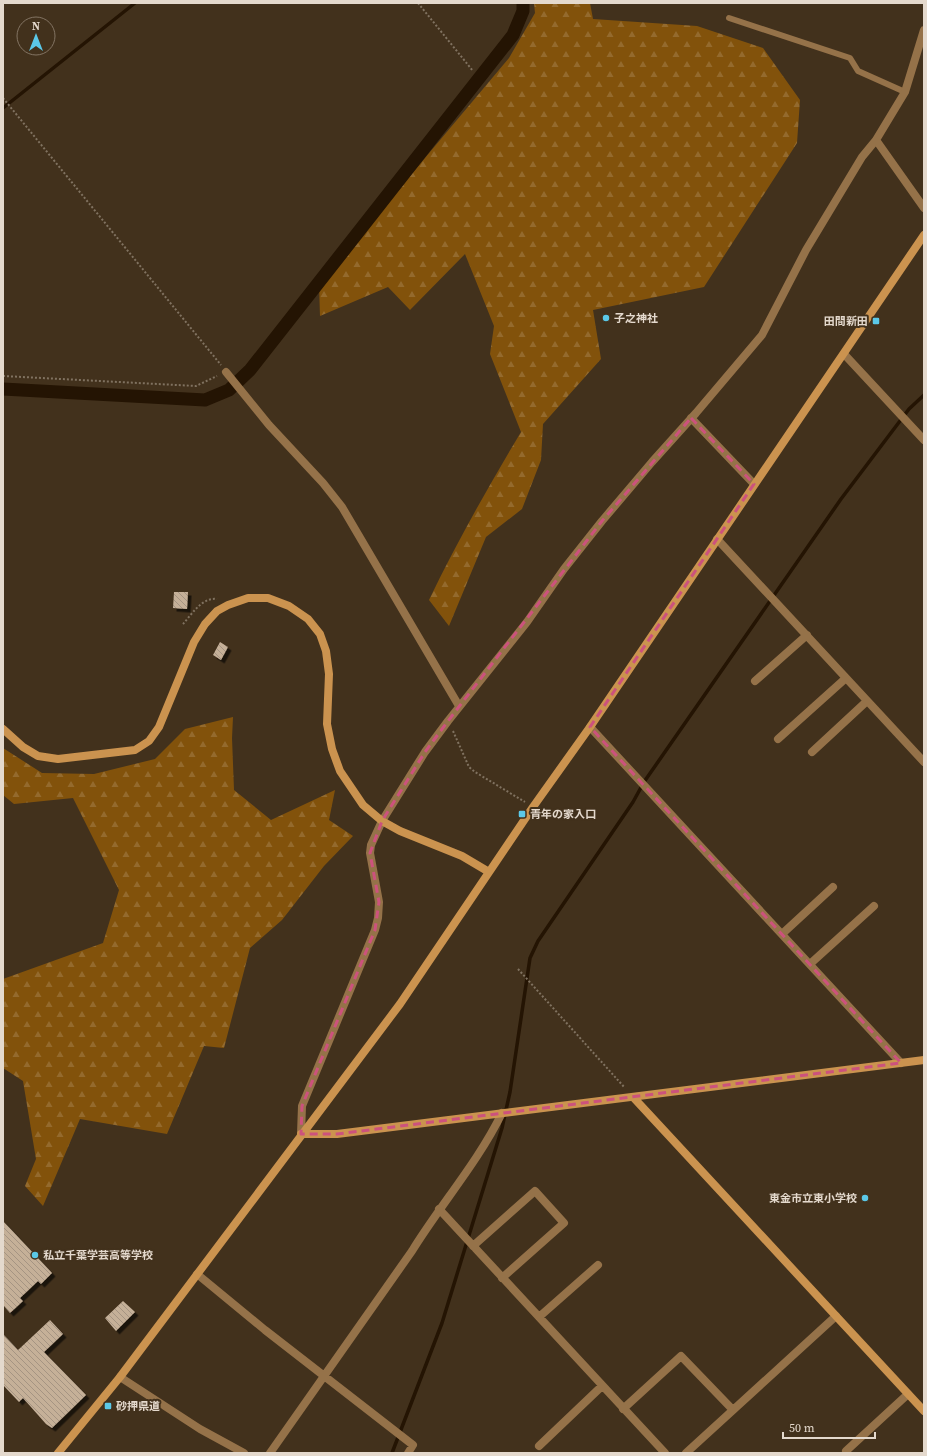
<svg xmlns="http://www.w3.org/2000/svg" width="927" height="1456" font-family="'Source Serif 4','Noto Sans JP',serif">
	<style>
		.forest { fill: url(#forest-firs) }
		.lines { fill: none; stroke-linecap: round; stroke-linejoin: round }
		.stream { stroke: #241403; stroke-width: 3.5 }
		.canal { stroke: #241403; stroke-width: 13 }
		.building { fill: url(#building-back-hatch); filter: url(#shadow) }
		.path { stroke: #807260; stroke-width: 2; stroke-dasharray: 2 2; stroke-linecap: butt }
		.lane { stroke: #957249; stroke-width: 6 }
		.street { stroke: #957249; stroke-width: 8 }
		.secondary { stroke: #cb934f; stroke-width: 8 }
		.marked { fill: none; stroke: #cc527d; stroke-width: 3; stroke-dasharray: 8 5; stroke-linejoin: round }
		.poi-dot { fill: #5bc8e7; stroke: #42311c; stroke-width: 1.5 }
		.labels { text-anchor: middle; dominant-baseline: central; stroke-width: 4; stroke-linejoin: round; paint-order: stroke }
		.poi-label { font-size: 11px; font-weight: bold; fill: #e4d9cd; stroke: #42311c; text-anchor: start }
	</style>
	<defs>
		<pattern id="forest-firs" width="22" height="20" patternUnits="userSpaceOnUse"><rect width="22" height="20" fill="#82520b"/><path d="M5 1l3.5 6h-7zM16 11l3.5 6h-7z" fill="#946a2d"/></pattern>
		<pattern id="building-back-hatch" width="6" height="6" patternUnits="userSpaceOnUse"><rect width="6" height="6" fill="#c5b098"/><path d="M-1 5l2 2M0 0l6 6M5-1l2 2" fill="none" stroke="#a59482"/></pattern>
		<filter id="shadow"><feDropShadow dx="3.5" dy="3.5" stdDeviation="0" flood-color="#0009"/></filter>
	</defs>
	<rect width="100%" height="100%" fill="#42311c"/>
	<path class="forest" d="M534,3H590L593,19L697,26L763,48L800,100L797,143L704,287L593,310L601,359L543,424L541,460L522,509L486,537L449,626L429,600C457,542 488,487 521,432L490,354L494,326L465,254L410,310L388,287L320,316L319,284L509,58L535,13Z
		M233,717L232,738L234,790L271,820L335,790L329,820L353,836L324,866L282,920L250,948L224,1048L204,1046L167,1134L80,1119L43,1206L25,1186L36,1159L23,1081L3,1068V979L103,943L119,890L73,798L14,804L3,795V748L42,773L94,774L155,759L185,729Z"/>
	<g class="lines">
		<path class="stream" d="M3,108L135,3
			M392,1453L442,1323L502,1128L510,1092L530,958L538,941L633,802L644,782L841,499L909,409L924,395"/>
		<path class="canal" d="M3,389L205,400L229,390L250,370L513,35L523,11V3"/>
	</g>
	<path class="building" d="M174,592H188L187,609L173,608Z
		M220,642L228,647L221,660L213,655Z
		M3,1221L52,1273L41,1284L38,1281L20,1298L23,1301L10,1313L3,1305Z
		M123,1301L135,1312L116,1331L105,1318Z
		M50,1320L63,1334L44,1352L86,1395L52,1428L46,1424L23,1398L19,1402L3,1385V1334L18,1350Z"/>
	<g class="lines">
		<path class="path" d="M418,3L473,71
			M3,98L221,365
			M3,376L196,386L217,376
			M183,624C192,614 202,597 217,599
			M453,731L469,767L475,772L525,802
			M518,969L625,1088"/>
		<path class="lane" d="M729,18L850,58L858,71L905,92"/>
		<path class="street" d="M876,140L924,208
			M844,354L924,440
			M226,372L269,425L323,483L342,507L459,706
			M691,418L754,484
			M717,539L924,762
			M755,681L807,635
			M590,727L901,1063
			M778,739L846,678
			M812,752L867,701
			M782,934L833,887
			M810,964L874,906
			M301,1134L302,1106L375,930L378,918L379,902L370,853L371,845L382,821L425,752L448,721L527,622L564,569L602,521L652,462L696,413L762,335L806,250L862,157L876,140L905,92L924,30
			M439,1209L665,1453
			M473,1246L535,1191L564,1223L502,1278
			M197,1274L265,1330L413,1445L408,1453
			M539,1317L598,1265
			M120,1377L200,1429L244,1453
			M623,1409L681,1356L733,1410
			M539,1446L602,1386
			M846,1451L908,1394
			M270,1453L412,1251C441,1204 478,1162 502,1113
			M686,1453L836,1316"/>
		<path class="secondary" d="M3,729L23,747L38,756L58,759L135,750L149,741L159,727L194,642L205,624L217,611L228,605L248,598H268L289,606L308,619L320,634L326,651L329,674L327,724L332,749L340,771L363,805L382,821L400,831L462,856L489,872
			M633,1097L924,1411
			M301,1134H337L924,1060
			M58,1453L120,1377L400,1004L533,807L590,727L924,235"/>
	</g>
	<path class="marked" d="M691,418L754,484L590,727L901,1063L337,1134H301L302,1106L375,930L379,902L370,853L382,821L425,752L448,721L602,521Z"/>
	<g class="poi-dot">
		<circle cx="606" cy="318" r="4"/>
		<rect x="872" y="317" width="8" height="8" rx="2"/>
		<rect x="518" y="810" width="8" height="8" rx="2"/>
		<circle cx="865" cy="1198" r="4"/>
		<circle cx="35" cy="1255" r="4"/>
		<rect x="104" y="1402" width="8" height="8" rx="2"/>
	</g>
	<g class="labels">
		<g class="poi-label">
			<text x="614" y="318">子之神社</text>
			<text x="868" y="321" text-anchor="end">田間新田</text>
			<text x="530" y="814">青年の家入口</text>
			<text x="857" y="1198" text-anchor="end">東金市立東小学校</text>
			<text x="43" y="1255">私立千葉学芸高等学校</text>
			<text x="116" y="1406">砂押県道</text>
		</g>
	</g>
	<rect width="927" height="1456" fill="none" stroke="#e4d9cd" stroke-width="8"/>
	<g transform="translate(36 36)"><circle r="19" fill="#42311c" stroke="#837463"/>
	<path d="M0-3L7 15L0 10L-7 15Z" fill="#5bc8e7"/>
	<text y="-6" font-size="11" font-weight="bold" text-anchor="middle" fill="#e4d9cd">N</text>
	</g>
	<path d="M783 1432v6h92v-6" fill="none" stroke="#e4d9cd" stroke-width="2"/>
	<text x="789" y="1432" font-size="12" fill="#e4d9cd" stroke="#42311c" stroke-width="3" paint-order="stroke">50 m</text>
</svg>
